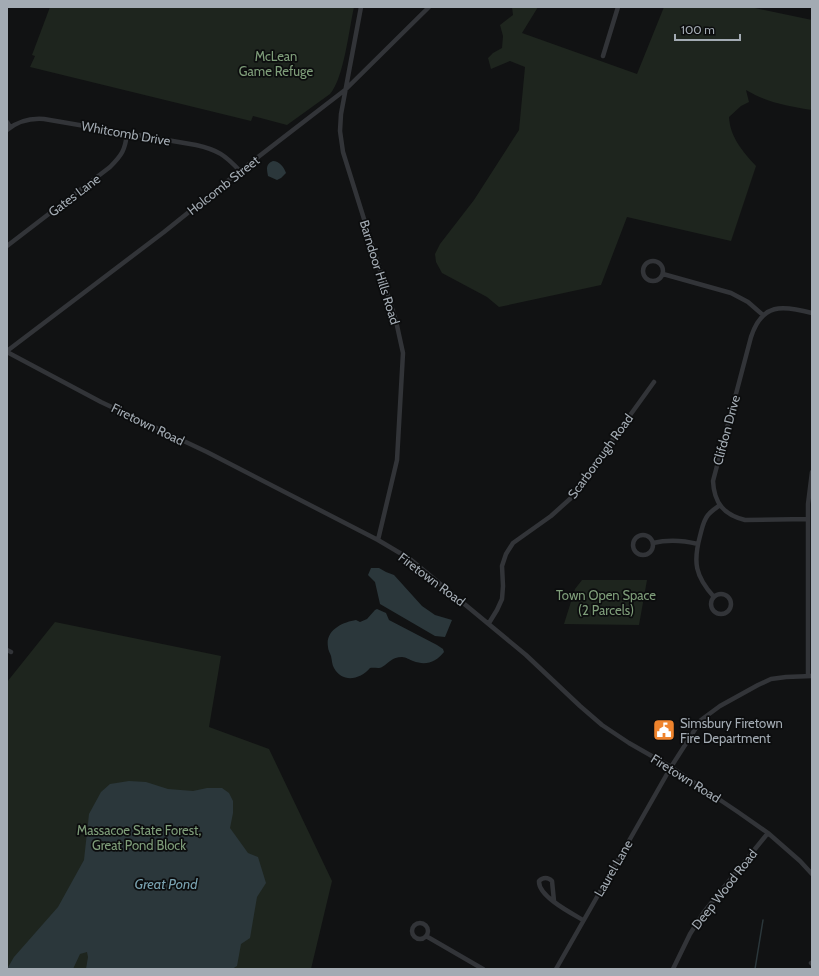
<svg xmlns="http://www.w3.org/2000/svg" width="819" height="976" font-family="Cabin,sans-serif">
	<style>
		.green { fill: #1e251e }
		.water { fill: #2b373b }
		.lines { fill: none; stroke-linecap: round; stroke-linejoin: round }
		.stream { stroke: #2b373b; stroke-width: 1.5 }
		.minor { stroke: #323438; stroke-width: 4.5 }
		.labels { text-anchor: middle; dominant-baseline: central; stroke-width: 3.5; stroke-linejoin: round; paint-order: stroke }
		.park-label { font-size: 13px; fill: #7f9e7a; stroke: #0c0d0e }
		.street-label { font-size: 13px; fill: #a3abb3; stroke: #0c0d0e }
		.poi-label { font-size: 13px; fill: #a3abb3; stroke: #0c0d0e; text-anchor: start }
		.water-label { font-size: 14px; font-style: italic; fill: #79a1af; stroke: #0c0d0e }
	</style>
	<rect width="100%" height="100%" fill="#111213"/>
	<path class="green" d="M50,7H354C349,29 344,78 330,94L287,125L253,116L251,121L30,67L35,56L32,55Z
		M512,7H538L522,33L637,74L664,7H750L812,20V110C787,106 768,103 746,90L749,102L741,106L729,117C730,137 743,152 756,166L731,241L627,217L601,285L499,307L487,297L442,273L436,262L435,254L440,244L474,200L519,130L525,67L510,61L491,69L488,58L493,53L502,48L503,36L500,25L513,15Z
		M582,580H647L639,625L564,624L575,589Z
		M55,622L221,656L209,727L269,749L332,881L311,969H7V682Z"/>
	<path class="water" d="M273,161C279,161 284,167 286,173L281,178L277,180L268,176C267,170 265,164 273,161Z
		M371,568H379L386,572L394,575L422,606L435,615L452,620L445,637L435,636L380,604L375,582L368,575Z
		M377,609L386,613L389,620L437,645L443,649L444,652C436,662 426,666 413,661C410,660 406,657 402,657C392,657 389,663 382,667C379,669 374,667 370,668C360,680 342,683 334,668C332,665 332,660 331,656C330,653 328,650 328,647C325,630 343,622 356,620L360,622L367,619L375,610Z
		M129,781L146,782L168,789L193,791L207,788H222L229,793L233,801V813L230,828L248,853L258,857L266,883L257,897L250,938L241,944L237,966L232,969H86L88,957L87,952L80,954L73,969H7L14,957L58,907L84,860L89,814L101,792L110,784Z"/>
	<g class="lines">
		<path class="stream" d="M755,969L763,920"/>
		<path class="minor" d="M361,7L341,114L340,131L343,152L396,321L403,353L397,460L378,540
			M603,56L618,7
			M7,122L10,127
			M7,130C18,121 31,118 44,119L196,145C218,150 225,155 240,171
			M7,246L110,167C122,155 125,150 127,134
			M643 271a10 10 0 1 1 20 0a10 10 0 1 1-20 0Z
			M663,274L731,293L748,302L763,315
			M7,351L164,232L240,171L345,90L429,7
			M7,352L101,402L207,452L378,540L410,559L526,655L580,706L602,725L629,743L671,767L738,812L768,833L800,861L812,874
			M808,519L745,520C724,515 714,503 713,481L751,337C762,303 782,305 812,313
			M633 545a10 10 0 1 1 20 0a10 10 0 1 1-20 0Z
			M653,543C669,539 682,540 698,544
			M711 604a10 10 0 1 1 20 0a10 10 0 1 1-20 0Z
			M714,597C695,576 693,562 700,536C702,529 703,521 708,515C711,511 716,508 720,505
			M489,623L497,610L502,599L503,586L502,566L506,554L513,543L551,516L571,498L599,461L610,443L654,382
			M7,650L11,652
			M808,676V504L812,472
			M554,901L552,881C548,877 543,877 539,881C538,896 571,913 583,920
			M412 931a8 8 0 1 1 16 0a8 8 0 1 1-16 0Z
			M426,936L483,969
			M811,963L812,964
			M556,969L671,767L701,720L720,706L758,685L771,679L786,677L812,676
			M673,969L690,934L704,912L768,833"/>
	</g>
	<defs>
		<g id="civic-square" transform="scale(1.15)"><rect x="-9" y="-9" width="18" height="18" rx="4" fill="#ef842d" stroke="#0c0d0e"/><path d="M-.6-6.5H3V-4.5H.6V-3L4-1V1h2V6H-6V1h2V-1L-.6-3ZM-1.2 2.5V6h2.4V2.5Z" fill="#fff"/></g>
	</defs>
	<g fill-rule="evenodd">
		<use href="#civic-square" x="664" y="730"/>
	</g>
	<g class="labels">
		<g class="park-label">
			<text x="276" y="56">McLean<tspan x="276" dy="15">Game Refuge</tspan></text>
			<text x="606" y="595">Town Open Space<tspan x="606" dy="15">(2 Parcels)</tspan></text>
			<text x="139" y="830">Massacoe State Forest,<tspan x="139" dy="15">Great Pond Block</tspan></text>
		</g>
		<g class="street-label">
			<text transform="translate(126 133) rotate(10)">Whitcomb Drive</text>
			<text transform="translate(223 185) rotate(-38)">Holcomb Street</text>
			<text transform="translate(74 195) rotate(-37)">Gates Lane</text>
			<text transform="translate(380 272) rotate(73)">Barndoor Hills Road</text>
			<text transform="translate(148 424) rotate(26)">Firetown Road</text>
			<text transform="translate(726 430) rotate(-75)">Clifdon Drive</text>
			<text transform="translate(600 456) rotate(-54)">Scarborough Road</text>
			<text transform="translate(432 579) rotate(37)">Firetown Road</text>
			<text transform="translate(686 778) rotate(32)">Firetown Road</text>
			<text transform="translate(613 868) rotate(-60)">Laurel Lane</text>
			<text transform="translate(724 889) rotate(-52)">Deep Wood Road</text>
		</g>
		<g class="poi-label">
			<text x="680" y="723">Simsbury Firetown<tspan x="680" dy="15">Fire Department</tspan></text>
		</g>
		<g class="water-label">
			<text x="166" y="884">Great Pond</text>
		</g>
	</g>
	<rect width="819" height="976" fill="none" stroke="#a3abb3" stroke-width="16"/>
	<path d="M675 34v6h65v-6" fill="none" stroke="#a3abb3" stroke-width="2"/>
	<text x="681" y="34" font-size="12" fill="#a3abb3" stroke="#0c0d0e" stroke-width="3" paint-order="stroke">100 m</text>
</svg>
